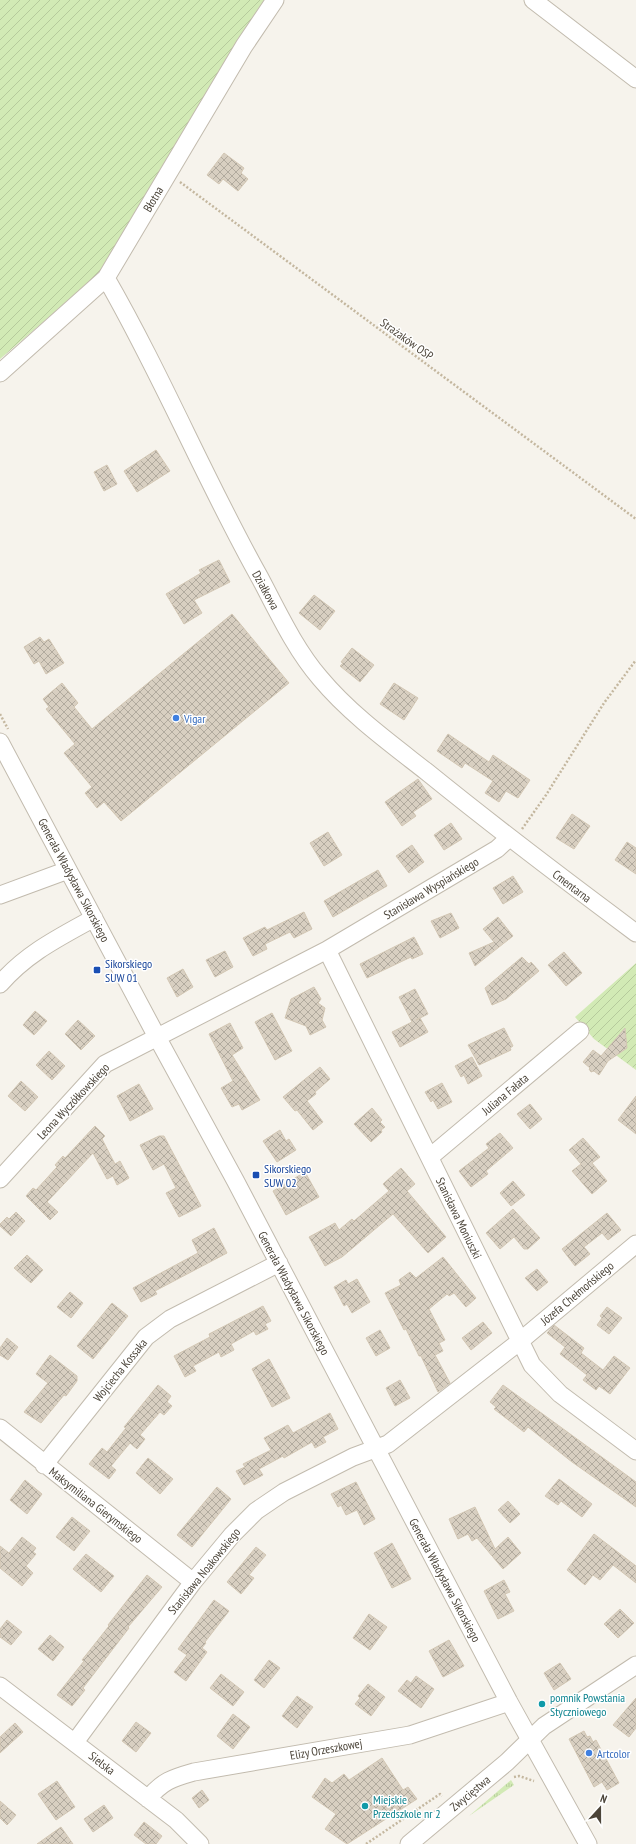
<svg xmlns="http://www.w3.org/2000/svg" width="636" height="1844" font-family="'PT Sans Narrow',sans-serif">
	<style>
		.grass { fill: url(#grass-tufts) }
		.garden { fill: url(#garden-furrows) }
		.building { fill: url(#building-cross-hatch); stroke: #d3c7b4 }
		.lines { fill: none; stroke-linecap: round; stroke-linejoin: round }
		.minor-casing { stroke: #c2bbae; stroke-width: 19 }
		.path { stroke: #c4b79f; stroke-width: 2.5; stroke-dasharray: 2 2; stroke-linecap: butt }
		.minor { stroke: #fff; stroke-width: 17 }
		.shop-dot { fill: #3f7fe0; stroke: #fff; stroke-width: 1.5 }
		.transit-dot { fill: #1a4fb4; stroke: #fff; stroke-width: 1.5 }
		.culture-dot { fill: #0f9aa8; stroke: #fff; stroke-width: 1.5 }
		.labels { text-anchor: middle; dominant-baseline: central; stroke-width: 3; stroke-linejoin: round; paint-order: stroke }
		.street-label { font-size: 12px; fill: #4b4439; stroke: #fff }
		.shop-label { font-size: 12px; fill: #366cbe; stroke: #fff; text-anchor: start }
		.transit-label { font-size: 12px; fill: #164399; stroke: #fff; text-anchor: start }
		.culture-label { font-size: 12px; fill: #0d838f; stroke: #fff; text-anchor: start }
	</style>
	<defs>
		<pattern id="grass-tufts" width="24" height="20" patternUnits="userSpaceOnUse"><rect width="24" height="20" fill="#d2eab5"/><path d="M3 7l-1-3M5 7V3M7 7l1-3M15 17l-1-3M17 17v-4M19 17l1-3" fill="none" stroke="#b6ca9c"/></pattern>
		<pattern id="garden-furrows" width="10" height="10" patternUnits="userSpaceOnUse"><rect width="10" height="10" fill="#d2eab5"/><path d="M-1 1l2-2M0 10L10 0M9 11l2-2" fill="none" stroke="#b6ca9c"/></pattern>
		<pattern id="building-cross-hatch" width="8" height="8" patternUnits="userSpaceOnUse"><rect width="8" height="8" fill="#d8cfc1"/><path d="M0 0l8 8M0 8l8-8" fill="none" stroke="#b1aa9e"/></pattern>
	</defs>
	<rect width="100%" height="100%" fill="#f6f3ec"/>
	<path class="grass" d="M511,1780L514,1785L469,1816Z"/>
	<path class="garden" d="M0,0H267L98,275L0,359Z
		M636,963V1070L594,1039L575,1017Z"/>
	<path class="building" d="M224,153L244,168L241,173L248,179L238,191L223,179L219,184L207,175Z
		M156,450L170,471L137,492L124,471Z
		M107,465L117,484L104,491L94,472Z
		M219,560L230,582L194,600L202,613L184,624L166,594L201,573L199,570Z
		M314,595L335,611L320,630L299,613Z
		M232,614L289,683L121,821L104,802L97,808L85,793L92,787L64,753L75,744L46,709L49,707L43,699L62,683L78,703L74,707L92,729Z
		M40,637L44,642L49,639L64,663L46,674L39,661L34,664L24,647Z
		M352,648L374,665L360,682L340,666L343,663L341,662Z
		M394,683L418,698L404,720L380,704Z
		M448,734L489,762L493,755L530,780L518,798L506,791L499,802L485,793L493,781L465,763L462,768L437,751Z
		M418,779L432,799L413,812L416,816L402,826L385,802Z
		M572,814L590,826L574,849L556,838Z
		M451,823L462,839L444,850L434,835Z
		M328,832L342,855L324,866L310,843Z
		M627,842L636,848V874L615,860Z
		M412,845L424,862L409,873L396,856Z
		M378,870L387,886L333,917L324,901Z
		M513,876L523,892L503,904L493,888Z
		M304,912L312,929L294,938L290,932L265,944L267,949L253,956L243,938L265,927L267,930Z
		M451,913L459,928L440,938L431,921Z
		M498,917L513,936L475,966L469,953L494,942L483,929Z
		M414,937L423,954L412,959L411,957L367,978L360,964Z
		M225,951L233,967L215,977L206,960Z
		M564,952L582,973L566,986L548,965Z
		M522,957L529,964L531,962L539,971L506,999L492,1005L485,988Z
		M183,969L193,987L177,997L167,978Z
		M314,987L321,999L318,1003L325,1008L322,1020L326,1027L310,1035L306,1026L285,1018L291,999Z
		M415,989L428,1014L416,1020L420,1018L428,1032L400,1047L392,1032L412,1022L399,997Z
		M35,1011L47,1021L34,1035L23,1025Z
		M272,1013L292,1051L275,1060L255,1022Z
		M78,1020L95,1036L81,1050L65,1034Z
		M230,1023L243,1048L232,1055L260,1100L242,1110L239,1104L232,1107L221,1088L233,1081L209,1034Z
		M504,1028L513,1046L510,1048L511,1050L479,1065L468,1045Z
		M625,1028L627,1048L608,1061L599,1075L594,1071L591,1072L589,1069L590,1068L583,1062L593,1050L601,1056Z
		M49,1051L65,1066L52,1080L36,1065Z
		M472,1057L482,1076L468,1084L464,1075L461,1077L455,1066Z
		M320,1067L330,1079L315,1092L316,1094L307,1101L323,1122L313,1130L297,1110L295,1111L283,1097Z
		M21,1081L38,1097L25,1111L8,1096Z
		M442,1083L452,1102L438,1109L433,1100L431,1102L425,1092Z
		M139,1084L153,1109L130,1121L117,1096Z
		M636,1096V1134L618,1120Z
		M530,1104L542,1119L530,1129L517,1114Z
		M372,1108L382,1120L380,1122L385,1127L381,1130L382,1132L371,1142L354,1124Z
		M95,1126L105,1136L102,1139L115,1164L120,1161L129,1178L117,1185L113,1176L107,1179L93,1153L47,1202L58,1212L50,1220L26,1196L33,1188L36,1190L57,1167L55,1165L63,1156L65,1158Z
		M280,1130L286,1141L289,1139L296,1150L277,1162L263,1141Z
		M500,1133L513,1148L486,1171L488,1174L471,1187L459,1171L489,1148L486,1144Z
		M159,1136H164L201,1206L179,1217L166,1193L176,1188L164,1164L153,1170L140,1145Z
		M583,1138L600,1157L592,1163L607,1181L592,1194L572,1171L581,1164L569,1150Z
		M401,1168L415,1184L407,1191L446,1237L428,1253L393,1214L342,1257L325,1266L309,1237L335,1223L339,1230L352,1219L354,1221L389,1191L383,1184Z
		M305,1172L319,1197L286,1215L273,1191Z
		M513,1181L525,1195L511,1206L500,1193Z
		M513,1209L540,1238L528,1249H524L514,1237L500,1249L486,1233Z
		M16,1212L25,1221L11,1236L0,1226V1224L7,1217L9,1219Z
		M607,1213L621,1230L608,1240L602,1233L584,1247L590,1254L575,1266L562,1249Z
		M214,1228L227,1253L155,1291L157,1294L141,1302L133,1288L198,1253L192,1240Z
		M27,1255L43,1270L31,1283L14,1268Z
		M443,1257L476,1298L466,1307L454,1293L449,1296L447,1294L429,1309L445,1340L439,1343L443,1351L435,1355L450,1383L438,1392L421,1356H419L406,1329L404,1330L385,1293L401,1285L399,1280L410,1272L416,1278Z
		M537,1269L548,1282L537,1291L525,1278Z
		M357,1279L370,1302L352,1313L347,1304L344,1306L334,1287L346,1280L348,1284Z
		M70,1292L83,1303L71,1318L57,1307Z
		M112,1303L128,1316L93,1359L77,1346Z
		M263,1306L271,1321L265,1324L268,1329L256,1335L254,1331L231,1344L234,1350L221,1357L219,1352L193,1366L196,1371L185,1377L174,1356L210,1337L209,1334Z
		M607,1307L622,1318L609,1334L597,1325L602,1318L600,1316Z
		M483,1322L492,1333L471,1350L462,1338Z
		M554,1325L584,1348L581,1353L603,1370L614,1356L630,1368L610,1394L599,1386L596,1390L583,1380L587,1375L560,1354L565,1347L547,1333Z
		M380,1330L390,1348L376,1356L366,1338Z
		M7,1338L18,1347L8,1360L0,1355V1348Z
		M50,1355L77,1376V1381L66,1396L64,1395L41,1423L24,1412L48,1383L36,1374Z
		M269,1359L290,1398L272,1407L252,1369Z
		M400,1380L410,1398L395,1406L386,1388Z
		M158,1385L171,1396L167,1402L172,1406L164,1415L160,1412L140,1435L145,1439L137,1449L130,1443L111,1466L116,1470L109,1479L89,1464L102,1448L107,1452L126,1428L124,1427Z
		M503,1385L636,1482V1507L572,1462L528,1427L524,1432L494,1409L496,1407L490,1402Z
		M330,1413L338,1429L323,1437L326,1442L315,1448L312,1442L284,1458L283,1456L259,1469L263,1475L244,1485L236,1471L245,1467L243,1464L271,1450L264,1438L288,1425L293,1433Z
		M148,1458L173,1479L160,1494L136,1473Z
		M559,1479L592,1504L582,1517L561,1501L558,1505L545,1496Z
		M25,1480L42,1494L27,1514L10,1500Z
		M356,1482L375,1519L364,1525L357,1510L346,1515L341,1505L338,1507L331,1494Z
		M217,1487L231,1499L192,1547L177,1535Z
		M508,1501L520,1514L510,1523L498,1510Z
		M475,1507L495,1549L508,1537L521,1553L503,1569L477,1538L472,1541L468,1534L458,1539L449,1519Z
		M72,1517L90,1531L74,1551L56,1537Z
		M594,1534L636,1566V1583L613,1565L600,1580L593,1575L585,1585L567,1570Z
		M22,1537L36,1548L33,1552L36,1554L26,1566L33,1573L22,1586L0,1568V1546L9,1553Z
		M392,1543L411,1579L392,1588L374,1553Z
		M256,1547L266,1555L249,1575L254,1578L241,1594L227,1582Z
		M86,1554L114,1576L101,1592L73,1569Z
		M147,1575L162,1587L128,1627L129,1628L83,1688L85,1690L72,1706L57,1695L84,1661L82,1660L109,1626L108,1625Z
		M504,1580L510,1592L505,1594L514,1611L498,1619L484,1591Z
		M214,1600L229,1611L205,1642L206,1643L202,1648L207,1652L186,1681L174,1672L187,1655L178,1649Z
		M620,1609L634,1623L618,1638L604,1624Z
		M369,1614L387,1627L370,1650L353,1638Z
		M7,1620L22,1632L11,1645L0,1637V1629Z
		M50,1635L64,1647L53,1661L38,1649Z
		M449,1640L464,1666L443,1677L429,1651Z
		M269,1660L280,1668L264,1688L254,1680Z
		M560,1663L571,1679L554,1690L544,1673Z
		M221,1674L244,1692L233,1706L210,1688Z
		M416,1676L434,1689L421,1708L398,1691L407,1680L411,1683Z
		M368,1684L385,1697L371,1716L355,1704L360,1698L358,1696Z
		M297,1696L313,1707L297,1728L282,1716Z
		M636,1698V1728L629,1737L613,1725Z
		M233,1714L250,1727L233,1749L217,1736Z
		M136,1722L151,1733L136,1752L122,1741Z
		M15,1723L23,1732L0,1753V1737Z
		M584,1731L587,1737L590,1736L593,1742L596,1740L619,1783L607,1790L602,1782L594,1787L569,1739Z
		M382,1758L403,1790L408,1787L417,1799L347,1844L325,1829L336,1814L312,1797L325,1778L332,1783L344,1774L349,1780Z
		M57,1781L75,1807L56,1820L38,1794Z
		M202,1790L209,1800L199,1808L192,1798Z
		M0,1801L16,1815L7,1825L0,1818Z
		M104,1805L113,1818L93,1832L84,1819Z
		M144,1822L162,1836L156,1844H146L134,1835Z
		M61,1827L73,1844H37Z"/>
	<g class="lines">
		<g class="minor-casing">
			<path id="minor" d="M533,0L636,79
				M106,278C162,375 205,480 260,578C278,612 295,649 320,678C350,714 390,743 427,772C496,828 566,881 636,933
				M0,373L106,278L244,46L275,0
				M0,742L157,1037L235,1180L509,1702L588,1844
				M0,895L68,870
				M327,950L532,1365L560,1394L636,1451
				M0,984C27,953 58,938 94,918
				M430,1157L580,1031
				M0,1179L105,1064L327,950L497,849L509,838
				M0,1428L193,1582
				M44,1465L146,1337L170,1319L279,1263
				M0,1686L176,1820L200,1844
				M75,1742L193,1582L232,1535L256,1511L284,1492L353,1457L388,1444L519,1342L636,1244
				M148,1799C162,1781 173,1778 194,1772L410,1735L509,1702
				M409,1844L507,1762L544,1726L636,1665"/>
		</g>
		<path class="path" d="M180,182L636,519
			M0,714L8,729
			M522,829L546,795L604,703L636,660
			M514,1777L519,1776L534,1781
			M366,1844L440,1794L442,1796"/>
		<use href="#minor" class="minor"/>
	</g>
	<g class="shop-dot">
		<circle cx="176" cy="718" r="4"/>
		<circle cx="589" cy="1753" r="4"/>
	</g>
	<g class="transit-dot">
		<rect x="93" y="966" width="8" height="8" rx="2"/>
		<rect x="252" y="1171" width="8" height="8" rx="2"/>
	</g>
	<g class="culture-dot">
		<circle cx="542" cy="1704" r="4"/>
		<circle cx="365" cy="1806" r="4"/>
	</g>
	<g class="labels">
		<g class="street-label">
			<text transform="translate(153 199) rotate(-59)">Błotna</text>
			<text transform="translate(407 339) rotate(36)">Strażaków OSP</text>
			<text transform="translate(266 590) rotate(61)">Działkowa</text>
			<text transform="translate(74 880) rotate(62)">Generała Władysława Sikorskiego</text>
			<text transform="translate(572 886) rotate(37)">Cmentarna</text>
			<text transform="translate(431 888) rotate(-31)">Stanisława Wyspiańskiego</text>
			<text transform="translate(505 1094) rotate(-40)">Juliana Fałata</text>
			<text transform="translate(73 1101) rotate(-47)">Leona Wyczółkowskiego</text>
			<text transform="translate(459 1218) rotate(64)">Stanisława Moniuszki</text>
			<text transform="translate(294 1293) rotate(62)">Generała Władysława Sikorskiego</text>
			<text transform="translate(577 1293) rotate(-40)">Józefa Chełmońskiego</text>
			<text transform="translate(120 1370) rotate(-51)">Wojciecha Kossaka</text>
			<text transform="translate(96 1505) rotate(38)">Maksymiliana Gierymskiego</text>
			<text transform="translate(204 1571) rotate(-51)">Stanisława Noakowskiego</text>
			<text transform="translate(445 1580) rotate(62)">Generała Władysława Sikorskiego</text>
			<text transform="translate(326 1749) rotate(-10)">Elizy Orzeszkowej</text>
			<text transform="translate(102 1763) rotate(38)">Sielska</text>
			<text transform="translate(470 1793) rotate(-40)">Zwycięstwa</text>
		</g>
		<g class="shop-label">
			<text x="184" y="718">Vigar</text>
			<text x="597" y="1753">Artcolor</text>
		</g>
		<g class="transit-label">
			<text x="105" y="963">Sikorskiego<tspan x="105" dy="14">SUW 01</tspan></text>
			<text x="264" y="1168">Sikorskiego<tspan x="264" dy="14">SUW 02</tspan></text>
		</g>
		<g class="culture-label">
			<text x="550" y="1697">pomnik Powstania<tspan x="550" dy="14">Styczniowego</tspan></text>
			<text x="373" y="1799">Miejskie<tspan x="373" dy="14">Przedszkole nr 2</tspan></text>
		</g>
	</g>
	<g transform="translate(600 1808) rotate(21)" stroke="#ffffff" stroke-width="3" paint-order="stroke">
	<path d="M0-3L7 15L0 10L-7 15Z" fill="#4b4439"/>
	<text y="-6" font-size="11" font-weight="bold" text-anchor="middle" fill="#4b4439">N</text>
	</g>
</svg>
